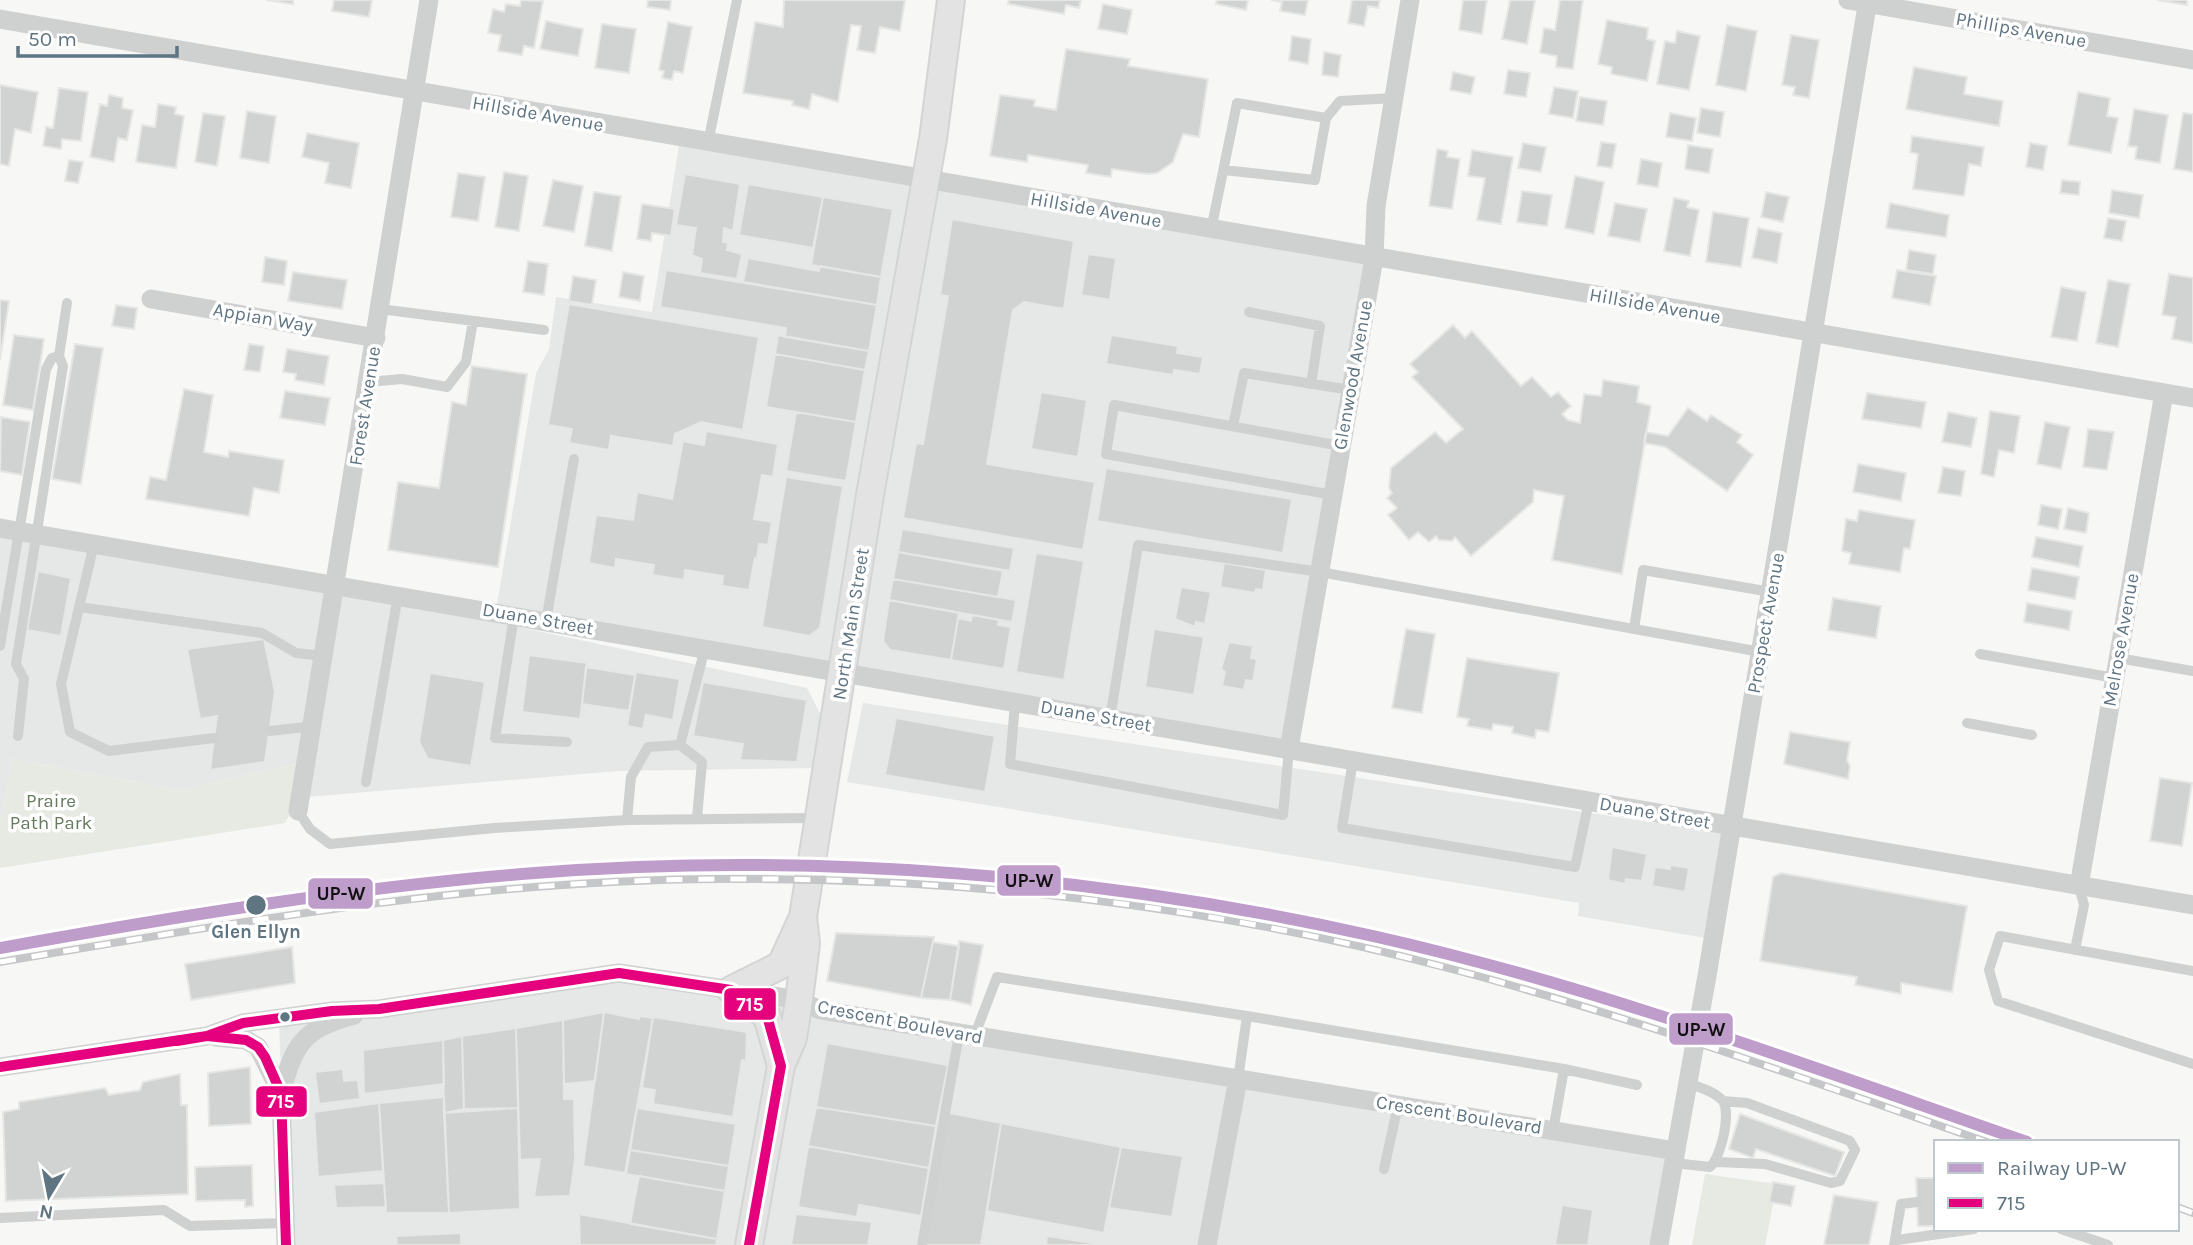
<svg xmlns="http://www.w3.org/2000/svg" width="2193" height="1245" font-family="Karla,sans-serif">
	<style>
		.built { fill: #e6e8e8 }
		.green { fill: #e6eae3 }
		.building { fill: #d1d3d3; stroke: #e6e6e5; stroke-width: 2 }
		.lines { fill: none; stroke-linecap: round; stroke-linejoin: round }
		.secondary-casing { stroke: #d3d5d5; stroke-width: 30 }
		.lane { stroke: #cfd0d0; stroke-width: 10 }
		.street { stroke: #cfd0d0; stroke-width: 19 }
		.secondary { stroke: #e2e3e2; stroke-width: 26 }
		.rail-casing { stroke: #c4c6c7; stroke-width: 8 }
		.rail { stroke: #fff; stroke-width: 5; stroke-dasharray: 16; stroke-linecap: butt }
		.bus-1-casing { stroke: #fff; stroke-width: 16 }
		.bus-1 { stroke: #e5007d; stroke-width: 10 }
		.rail-1-casing { stroke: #fff; stroke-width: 18 }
		.rail-1 { stroke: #bf9dca; stroke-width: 12 }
		.stop-dot { fill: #607582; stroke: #fff; stroke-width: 2.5 }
		.labels { text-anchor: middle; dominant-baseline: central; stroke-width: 7; stroke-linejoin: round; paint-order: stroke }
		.street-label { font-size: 19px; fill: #607582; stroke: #fff }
		.park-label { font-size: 19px; fill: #667a5f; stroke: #fff }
		.stop-label { font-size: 19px; font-weight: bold; fill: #607582; stroke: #fff }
		.line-badge { stroke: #fff; stroke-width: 2.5 }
		.badge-label { font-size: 19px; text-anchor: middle; font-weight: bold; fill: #fff }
		.pale-badge-label { font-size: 19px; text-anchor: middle; font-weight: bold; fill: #111 }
	</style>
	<rect width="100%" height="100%" fill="#f7f7f5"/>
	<path class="built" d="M679,146L918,186L835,663L497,604L536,373L549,349L556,297L652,312Z
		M930,189L1367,263L1285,743L848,667Z
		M0,532L330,587L301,763L180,790L12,759L0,824Z
		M343,590L807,688L823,719L819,768L619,771L307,797Z
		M863,703L1723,833L1705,938L1578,916L1579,903L847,782Z
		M622,978L784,1003L744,1245H289L279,1026Z
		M792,1010L1230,1083L1200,1245H754Z
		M1242,1087L1666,1157L1650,1245H1213Z"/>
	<path class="green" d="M12,759L180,790L301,763L293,808L285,823L0,868V824Z
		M1705,1174L1777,1184L1765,1245H1692Z"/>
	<path class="building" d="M266,0H293V4Z
		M334,0H372L369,17L332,11Z
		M521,0L543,1L534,48L524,46L522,55L498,51L501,35L488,33L493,9L504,12L506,4L520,6Z
		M648,0H671L670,10L647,7Z
		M784,0H905L900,31L880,27L875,53L857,50L861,26L851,25L838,102L812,94L809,109L792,105L793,101L743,93L755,22L783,27Z
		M1009,0H1081L1079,8L1066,5L1064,14L1008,4Z
		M1217,0H1248L1246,10L1216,4Z
		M1271,0H1308L1305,15L1280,11L1282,2Z
		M1352,0H1380L1378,8L1368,6L1364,26L1348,23Z
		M1463,0H1487L1482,34L1459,30Z
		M1510,0H1535L1527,44L1502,39Z
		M1560,0H1583L1573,69L1556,67L1557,56L1540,53L1544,28L1555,30Z
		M2157,0H2187V5Z
		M1103,4L1132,10L1127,34L1098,29Z
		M1607,20L1648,28L1647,39L1655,41L1647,81L1611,74L1612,67L1598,64Z
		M546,21L583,29L578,56L540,49Z
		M668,22L692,27L683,73L674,71L672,80L662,78L664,71L659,70Z
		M602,24L636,29L629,73L595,68Z
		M1727,25L1757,31L1746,91L1716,85Z
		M1677,31L1700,36L1689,90L1657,84L1665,41L1675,43Z
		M1791,35L1819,40L1809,98L1793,95L1795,87L1782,85Z
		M1292,36L1311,39L1308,64L1289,60Z
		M1066,49L1130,59L1128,66L1208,79L1199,137L1183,134L1173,162L1157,173L1147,174L1112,169L1111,177L1086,173L1088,165L1028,155L1027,162L990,156L1000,95L1035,100L1034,106L1056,110Z
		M1324,52L1341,55L1338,77L1322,75Z
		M1914,67L1967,77L1964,94L2003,101L1999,126L1906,109Z
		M1508,70L1530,73L1526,97L1504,94Z
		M1453,72L1475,77L1471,94L1450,90Z
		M0,85L38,92L31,133L15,129L9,166L0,164Z
		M1554,87L1578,91L1573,118L1549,114Z
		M59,88L88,92L81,141L62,139L61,149L43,146L46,127L53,128Z
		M2078,92L2110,98L2107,116L2118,118L2111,153L2068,145Z
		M109,95L123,98L122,108L133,110L127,140L118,138L114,162L90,157L100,104L107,106Z
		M1580,97L1607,101L1603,125L1576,121Z
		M158,104L176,107L175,114L184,116L176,168L136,162L142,125L155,127Z
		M1701,108L1724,112L1720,137L1697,133Z
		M2134,109L2168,115L2160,163L2135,159L2137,147L2128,146Z
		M247,111L276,116L269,163L240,158Z
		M203,113L225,116L217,166L195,162Z
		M1670,113L1696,118L1692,141L1666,137Z
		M2183,113L2193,114V172L2174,169Z
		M307,133L359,143L351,188L325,183L329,163L302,157Z
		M1912,136L1984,147L1981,166L1969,164L1964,196L1913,189L1918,154L1910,152Z
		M1601,142L1616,144L1612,168L1597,166Z
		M1523,143L1546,147L1541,172L1518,168Z
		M2030,143L2047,146L2043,170L2026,167Z
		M1688,145L1713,149L1709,173L1685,169Z
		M1437,149L1448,151L1447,157L1460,159L1452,209L1429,206Z
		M1472,150L1513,157L1501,224L1477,220L1485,178L1468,176Z
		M1641,159L1662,163L1658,187L1637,184Z
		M69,160L83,162L78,183L65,181Z
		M504,172L528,176L519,231L495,227Z
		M458,173L485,177L478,221L451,217Z
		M685,174L740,184L733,231L724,228L723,242L728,243L727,250L742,254L737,279L700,273L702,259L692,255L696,228L676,225Z
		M1575,176L1604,182L1594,234L1565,228Z
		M553,180L583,186L574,232L543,226Z
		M2062,180L2080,182L2079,195L2060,193Z
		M748,184L823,197L813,248L739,235Z
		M2112,190L2143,195L2139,218L2109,213Z
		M1522,191L1552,195L1547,226L1517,222Z
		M594,192L621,196L612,251L585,246Z
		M1766,192L1789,197L1783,222L1761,217Z
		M823,197L893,209L881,277L811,265Z
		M1674,198L1689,201L1687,207L1699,210L1690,256L1664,251Z
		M1615,203L1647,209L1640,242L1608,236Z
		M1890,203L1949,215L1946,237L1886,228Z
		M642,204L675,209L671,236L652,233L651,241L637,239Z
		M1713,212L1749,218L1741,267L1706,262Z
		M2108,218L2126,221L2122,241L2104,238Z
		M952,219L1074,241L1064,309L1024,302L1013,310L987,464L1095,482L1083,550L903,518L916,443L923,444L948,296L940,295Z
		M1758,228L1782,233L1777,263L1752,258Z
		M1909,250L1936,255L1933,274L1906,270Z
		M1088,254L1116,258L1110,300L1081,295Z
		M265,257L287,261L284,285L262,282Z
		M748,258L819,271L820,266L881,277L877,305L743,282Z
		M528,261L548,264L544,295L523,292Z
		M666,270L877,305L869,351L785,337L786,328L660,307Z
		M1897,270L1936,276L1930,305L1892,298Z
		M293,272L347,280L342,309L288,301Z
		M623,272L644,276L640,301L619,297Z
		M2169,274L2193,278V343L2172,339L2176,317L2162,315Z
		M573,276L596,280L592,305L569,301Z
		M2108,280L2130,284L2118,347L2096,343Z
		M2061,287L2086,292L2077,341L2051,337Z
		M0,300L9,301L0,360Z
		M569,304L759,337L743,430L701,422L675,434L673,446L611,436L609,450L569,443L572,429L548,425Z
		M116,305L137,308L134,329L112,326Z
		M1453,325L1465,338L1472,331L1521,386L1532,377L1551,397L1558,392L1571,406L1562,414L1568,420L1580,423L1584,394L1601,396L1603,380L1639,386L1637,402L1651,406L1622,574L1552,560L1564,496L1534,490L1533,502L1471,556L1455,537L1452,541L1439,540L1436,536L1429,542L1418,532L1409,540L1388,515L1397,508L1387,498L1392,493L1389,488L1391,468L1435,432L1446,443L1463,429L1412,377L1418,372L1410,364Z
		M14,335L44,339L33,410L3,405Z
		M778,335L869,351L865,370L775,354Z
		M1111,335L1178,346L1177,353L1203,357L1200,374L1174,370L1173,375L1106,364Z
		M75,344L103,348L81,484L52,479Z
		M249,344L264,346L260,372L244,370Z
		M287,349L329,356L324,385L295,380L296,374L283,372Z
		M775,354L865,370L856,422L766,407Z
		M472,366L527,374L498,567L388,550L398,482L439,488L452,402L466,405Z
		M184,389L213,395L204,452L228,457L229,451L284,460L279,493L254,488L249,516L146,499L150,477L166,480Z
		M285,391L330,398L325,425L280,418Z
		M1041,392L1087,400L1078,457L1031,449Z
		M1867,393L1926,402L1921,428L1862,419Z
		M1688,408L1707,421L1711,415L1742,435L1737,442L1753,455L1727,491L1665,447L1644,443L1646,432L1668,436Z
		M1990,411L2020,416L2014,453L1999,450L1994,477L1981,474Z
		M796,412L856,422L846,481L786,471Z
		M1948,412L1977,418L1971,447L1942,442Z
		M1,417L30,422L22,475L0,471Z
		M2045,422L2070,427L2061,469L2037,464Z
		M2088,429L2114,432L2107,470L2083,467Z
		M706,431L778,444L773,477L762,475L754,519L772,522L768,545L759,544L757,559L755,558L749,590L722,586L723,576L685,570L684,580L652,575L654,565L616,559L615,568L589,563L596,515L633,520L637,492L672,499L683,441L704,445Z
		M1858,464L1906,473L1901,501L1853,492Z
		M1943,467L1965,471L1961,496L1938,493Z
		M1106,468L1292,499L1283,553L1097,521Z
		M786,477L843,486L820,628L809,636L762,627Z
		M2041,505L2062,509L2058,529L2038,525Z
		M2068,508L2089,513L2086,533L2064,529Z
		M1859,510L1915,520L1910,549L1904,548L1900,572L1849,564L1851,553L1842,551L1846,519L1857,521Z
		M902,529L1014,548L1010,571L898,552Z
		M2036,537L2083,546L2079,567L2032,557Z
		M898,552L1003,571L998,597L893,579Z
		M1036,553L1084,561L1064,680L1016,672Z
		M1224,563L1266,570L1263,590L1256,589L1255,593L1220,587Z
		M2032,568L2079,577L2075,599L2028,590Z
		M38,571L71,578L61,636L27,630Z
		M893,579L1016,600L1012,622L889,600Z
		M1181,587L1211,592L1205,624L1196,622L1195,627L1175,619Z
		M1833,598L1881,606L1876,638L1828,630Z
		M889,600L959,613L951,660L890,650L883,641Z
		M2027,603L2072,611L2069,630L2024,622Z
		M972,615L999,620L998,625L1011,627L1004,669L951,660L958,618L971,621Z
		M1154,629L1204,637L1194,695L1145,687Z
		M1406,629L1435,634L1422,713L1392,708Z
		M264,639L275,692L265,762L210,770L217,716L200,719L187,649Z
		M1229,642L1253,646L1251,658L1257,659L1253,681L1246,680L1244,690L1222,686L1225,672L1221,669Z
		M529,655L587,663L580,719L522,712Z
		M1467,658L1559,673L1549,732L1536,730L1535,738L1512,733L1513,727L1493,724L1492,730L1467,726L1469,719L1457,717Z
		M586,667L635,675L629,711L582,704Z
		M636,672L680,679L673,720L646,715L643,729L627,726Z
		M430,673L485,682L471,766L428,759L419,742Z
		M703,682L807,700L797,762L740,760L743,744L693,736Z
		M896,718L995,736L985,792L885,775Z
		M1790,732L1850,742L1847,760L1850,766L1848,779L1784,764Z
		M2160,778L2192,783L2182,846L2150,841Z
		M1612,847L1647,854L1642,881L1626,879L1625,884L1608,880Z
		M1670,865L1689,868L1685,892L1652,886L1655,867L1670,869Z
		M1781,873L1967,906L1952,992L1901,983V994L1855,985L1857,977L1760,961L1773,877Z
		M836,933L934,937L921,998L827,981Z
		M959,941L983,945L971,1005L950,1000Z
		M933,942L959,946L950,1000L921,998Z
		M292,947L295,983L191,1000L185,964Z
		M604,1012L639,1019L640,1016L653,1018L625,1173L583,1166Z
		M604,1012L595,1081L564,1084L563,1020Z
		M653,1017L747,1032L746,1061L742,1060L733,1117L653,1104L655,1090L642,1088Z
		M563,1020L564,1099H574L575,1160L570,1196L534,1197L540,1159L520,1160L516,1028Z
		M516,1028L518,1108L464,1109L462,1036Z
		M462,1036L464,1109L444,1113L443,1040Z
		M443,1040L444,1084L364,1094L363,1050Z
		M827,1043L948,1065L936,1126L816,1107Z
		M250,1067L251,1124L209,1126L208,1073Z
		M343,1069L344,1081L358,1080L360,1099L319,1104L315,1072Z
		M180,1074L181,1105H187L188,1194L6,1201L3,1112L19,1109V1102L105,1088L109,1095L140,1090L143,1082Z
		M444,1097L449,1213H386L379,1103Z
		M379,1103L383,1171L318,1177L314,1112Z
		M816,1107L936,1126L929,1168L808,1146Z
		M518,1108L520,1209L449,1213L444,1113Z
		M637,1108L736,1124L729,1166L630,1150Z
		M945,1112L1001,1123L981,1245H922Z
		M1740,1114L1844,1152L1835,1176L1756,1149L1753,1158L1729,1149Z
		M1001,1123L1121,1147L1104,1233L987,1211Z
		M808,1146L929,1168L921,1216L859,1205L857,1217L798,1207Z
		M1121,1147L1183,1156L1172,1217L1109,1208Z
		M630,1150L729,1166L725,1191L626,1174Z
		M252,1165L253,1206L245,1207V1200L196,1201L195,1167Z
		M639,1176L725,1191L717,1239L630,1224Z
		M1916,1178H1936V1226H1918Z
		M1773,1182L1795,1186L1791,1206L1769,1202Z
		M384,1183L386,1207L336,1208L334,1185Z
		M1834,1195L1878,1202L1869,1245H1824Z
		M1562,1205L1593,1210L1588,1245H1555Z
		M579,1214L717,1239L716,1245H580Z
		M796,1214L872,1222L868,1245H791Z
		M461,1233V1245H397L396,1236Z
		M1047,1236L1092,1243L1091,1245H1046Z"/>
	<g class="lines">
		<g class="secondary-casing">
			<path id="secondary" d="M781,1066L767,1016L731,990L781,965L802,919
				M749,1245L781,1066L793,1038L799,1000L806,944L803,917L870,495L933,139L951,0"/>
		</g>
		<path class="lane" d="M708,143L737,0
			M1224,170L1315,180L1326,118L1340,101L1394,98
			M1211,230L1237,103L1326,118
			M380,309L544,330
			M1249,312L1320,326L1311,384
			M59,356L67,303
			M368,382L402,379L447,387L466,362L473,321
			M1233,426L1244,373L1351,390
			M1333,495L1106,454L1114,405L1341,446
			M94,544L61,684L70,732L109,751L214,738
			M79,607L262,633L296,653L323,656
			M514,616L495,738L567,742
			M546,621L574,459
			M1634,629L1643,570L1771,592
			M0,646L46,369L52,358L59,356L63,366L16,664L24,679L18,736
			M1980,654L2115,678
			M2118,658L2193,671
			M1015,703L1010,764L1283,815L1289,749
			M1110,719L1138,545L1320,572L1761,652
			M1967,723L2032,735
			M270,731L314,726
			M680,745L705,648
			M1353,760L1342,828L1575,867L1589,801
			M366,782L398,595
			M298,811L310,829L330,844L494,828L627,820L817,818
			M627,820L631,777L648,747L680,745L702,762L697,818
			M2075,950L2084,905L2079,886
			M2193,971L2000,936L1989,970L1998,1001L2193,1064
			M974,1037L997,977L1247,1016
			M1238,1079L1247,1016L1564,1069
			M1553,1131L1564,1069L1637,1085
			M1716,1162L1765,1164L1831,1183L1840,1181L1855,1150L1850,1141L1747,1103L1723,1101
			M1674,1163L1710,1167C1721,1158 1732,1111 1722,1100C1714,1091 1699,1087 1688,1083
			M1384,1169L1398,1105
			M0,1218L164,1210L190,1226L285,1223
			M2061,1229L2108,1245
			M1897,1240L1974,1229
			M922,1245L959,1034
			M1894,1245L1901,1204L1917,1202"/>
		<path class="street" d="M1848,0L2193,60
			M0,19L2193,398
			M151,299L376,338
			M0,528L2193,905
			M1289,749L1374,258L1376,206L1410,0
			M298,811L429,0
			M2079,886L2164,393
			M215,1037L246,1040L258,1047L281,1093L286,1245
			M0,1067L207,1036L243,1023L332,1011L379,1009L619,973L799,1000L820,1010L1676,1151
			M281,1093C294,1045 302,1029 354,1015
			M1207,1245L1238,1079
			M1659,1245L1708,970L1868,0"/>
		<use href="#secondary" class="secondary"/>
		<g class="rail-casing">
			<path id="rail" d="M0,962C238,922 475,880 718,879C960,877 1209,905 1444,967C1628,1015 1807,1080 1987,1142
				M2177,1207L2193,1213"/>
		</g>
		<use href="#rail" class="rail"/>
		<g class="bus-1-casing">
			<path id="bus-1" d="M177,1041L207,1036L246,1040L258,1047L265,1057L281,1093L286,1245
				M0,1067L207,1036L243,1023L332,1011L379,1009L619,973L731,990L767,1016L781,1066L749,1245"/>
		</g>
		<use href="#bus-1" class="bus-1"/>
		<g class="rail-1-casing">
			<path id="rail-1" d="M0,948C178,916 355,887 535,873C814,851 1100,875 1373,936C1596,986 1811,1067 2027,1142"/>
		</g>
		<use href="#rail-1" class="rail-1"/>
	</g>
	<g class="stop-dot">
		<circle cx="256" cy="905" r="11"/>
		<circle cx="285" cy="1017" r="6"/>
	</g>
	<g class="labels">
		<g class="street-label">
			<text transform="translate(2021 30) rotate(10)">Phillips Avenue</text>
			<text transform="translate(538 114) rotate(10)">Hillside Avenue</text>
			<text transform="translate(1096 210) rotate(10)">Hillside Avenue</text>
			<text transform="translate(1655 306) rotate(10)">Hillside Avenue</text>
			<text transform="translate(263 318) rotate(10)">Appian Way</text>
			<text transform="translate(1353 375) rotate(-80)">Glenwood Avenue</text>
			<text transform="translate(365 406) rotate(-81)">Forest Avenue</text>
			<text transform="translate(538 619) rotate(10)">Duane Street</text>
			<text transform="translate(1766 623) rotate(-80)">Prospect Avenue</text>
			<text transform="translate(851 624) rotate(-81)">North Main Street</text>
			<text transform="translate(2121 640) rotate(-80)">Melrose Avenue</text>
			<text transform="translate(1096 716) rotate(10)">Duane Street</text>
			<text transform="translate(1655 813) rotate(10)">Duane Street</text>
			<text transform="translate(900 1022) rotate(11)">Crescent Boulevard</text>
			<text transform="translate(1459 1115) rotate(9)">Crescent Boulevard</text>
		</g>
		<g class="park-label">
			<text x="51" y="801">Praire<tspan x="51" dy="22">Path Park</tspan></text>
		</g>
		<g class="stop-label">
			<text x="256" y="932">Glen Ellyn</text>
		</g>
	</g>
	<g class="line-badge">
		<rect x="996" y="864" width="66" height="33" rx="7" fill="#bf9dca"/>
		<rect x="307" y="877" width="67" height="33" rx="7" fill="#bf9dca"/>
		<rect x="723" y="987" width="54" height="34" rx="7" fill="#e5007d"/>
		<rect x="1668" y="1012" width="66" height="34" rx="7" fill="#bf9dca"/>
		<rect x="255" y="1085" width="53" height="33" rx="7" fill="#e5007d"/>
	</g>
	<g class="badge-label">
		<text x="750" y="1011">715</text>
		<text x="281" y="1108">715</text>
	</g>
	<g class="pale-badge-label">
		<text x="1029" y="887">UP-W</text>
		<text x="341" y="900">UP-W</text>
		<text x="1701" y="1036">UP-W</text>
	</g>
	<rect x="1934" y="1140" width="245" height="91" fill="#ffffff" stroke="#bfc8cd" stroke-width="2"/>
	<rect x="1948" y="1163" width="35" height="10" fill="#bf9dca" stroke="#bfc8cd" stroke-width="2"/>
	<text x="1997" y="1175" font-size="21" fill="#607582">Railway UP-W</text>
	<rect x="1948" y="1198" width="35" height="10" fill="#e5007d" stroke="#bfc8cd" stroke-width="2"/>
	<text x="1997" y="1210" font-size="21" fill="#607582">715</text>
	<g transform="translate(49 1196) rotate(190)" stroke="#ffffff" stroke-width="5" paint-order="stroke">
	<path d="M0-5L12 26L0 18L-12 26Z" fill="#607582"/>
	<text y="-10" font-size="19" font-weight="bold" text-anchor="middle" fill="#607582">N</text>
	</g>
	<path d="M18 46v10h159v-10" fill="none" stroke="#607582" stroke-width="3.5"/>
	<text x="28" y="46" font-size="21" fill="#607582" stroke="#ffffff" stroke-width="5" paint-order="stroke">50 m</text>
</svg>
